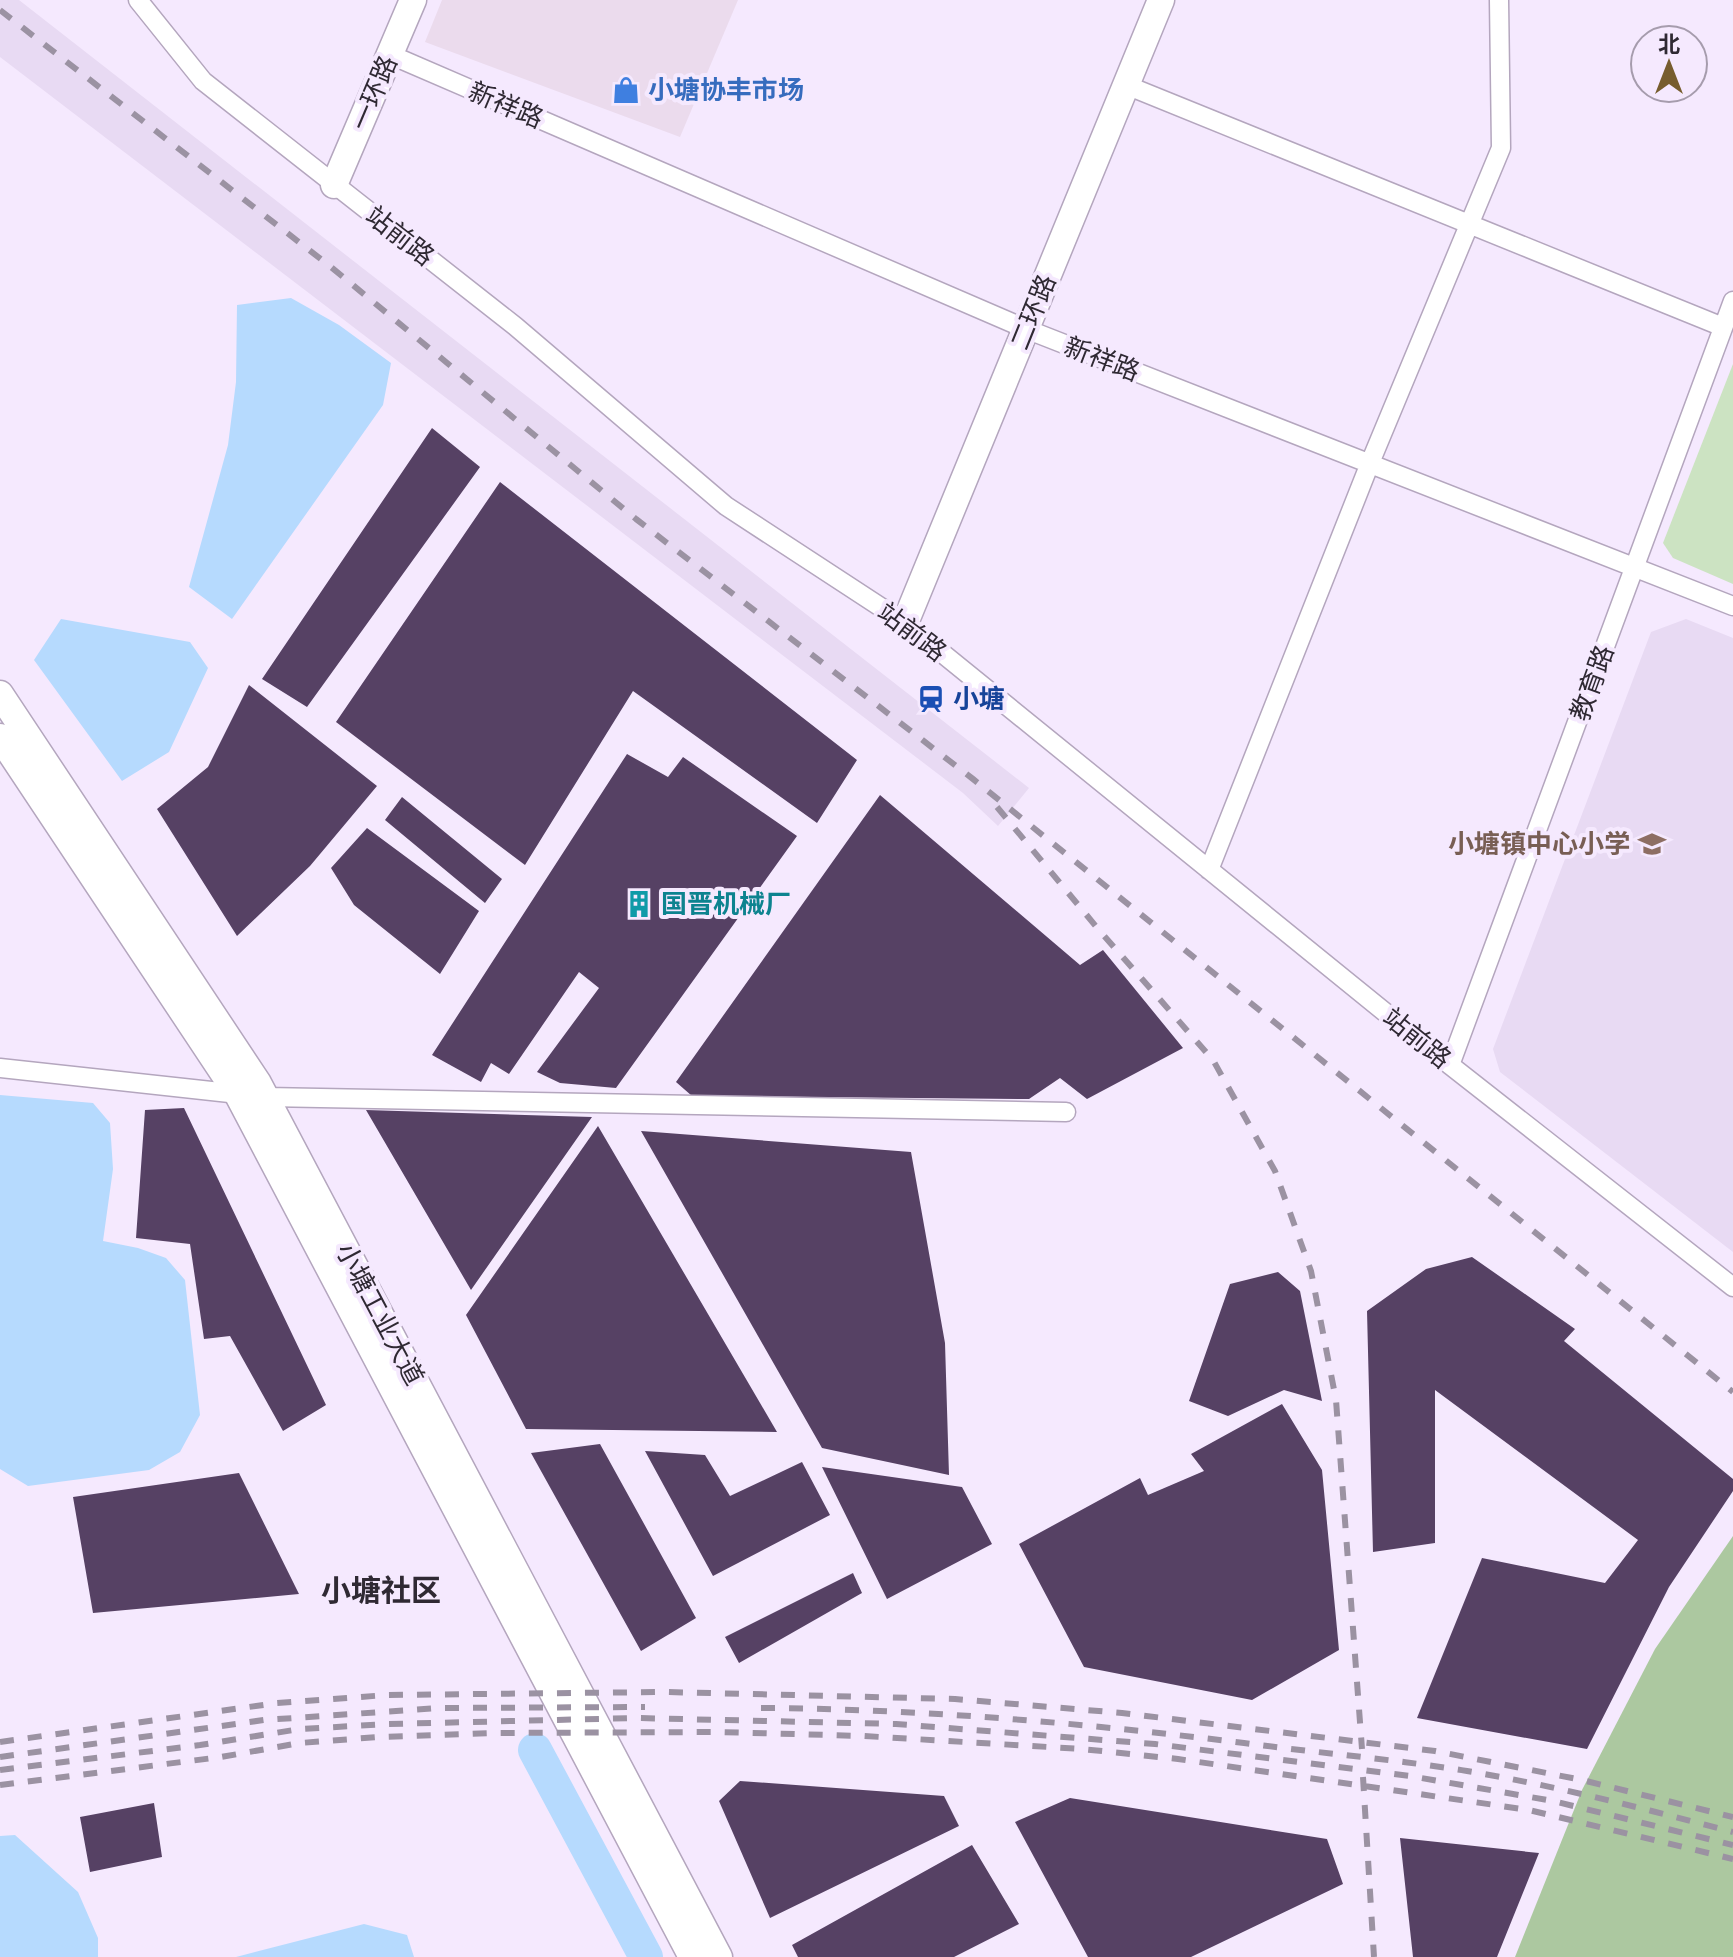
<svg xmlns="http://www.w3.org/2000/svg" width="1733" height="1957" font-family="'Libre Baskerville','Noto Sans SC',serif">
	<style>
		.commercial { fill: #ebdbed }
		.built { fill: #e8daf3 }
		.green { fill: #cce3c2 }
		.forest { fill: #acc8a0 }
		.water { fill: #b6dafe }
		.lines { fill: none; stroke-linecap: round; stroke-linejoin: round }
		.river { stroke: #b6dafe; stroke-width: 34 }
		.building { fill: #564164 }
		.street-casing { stroke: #b4a6be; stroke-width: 21 }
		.secondary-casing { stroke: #b4a6be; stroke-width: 29 }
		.street { stroke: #fff; stroke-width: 18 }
		.secondary { stroke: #fff; stroke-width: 26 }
		.rail { stroke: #9b92a2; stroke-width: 6; stroke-dasharray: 14 14; stroke-linecap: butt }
		.labels { text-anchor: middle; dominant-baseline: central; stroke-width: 8; stroke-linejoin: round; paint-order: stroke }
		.shop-label { font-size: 26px; font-weight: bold; fill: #366cbe; stroke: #f5e9fe; text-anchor: start }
		.street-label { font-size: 26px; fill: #2f2933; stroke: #f5e9fe }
		.transit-label { font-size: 26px; font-weight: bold; fill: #164399; stroke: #f5e9fe; text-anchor: start }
		.education-label { font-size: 26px; font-weight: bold; fill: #785e54; stroke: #f5e9fe; text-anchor: end }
		.culture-label { font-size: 26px; font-weight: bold; fill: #0d838f; stroke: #f5e9fe; text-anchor: start }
		.quarter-label { font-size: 30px; font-weight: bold; fill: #2f2933; stroke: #f5e9fe }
	</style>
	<rect width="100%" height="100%" fill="#f5e9fe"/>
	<path class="commercial" d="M442,0H738L680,137L425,42Z"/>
	<path class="built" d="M0,0H19L1029,788L998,826L963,793L0,57Z
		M1686,619L1733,638V1252L1500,1072L1493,1049L1651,632Z"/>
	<path class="green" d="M1733,364V584L1673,558L1663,543Z"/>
	<path class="forest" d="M1733,1536V1957H1515L1582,1790L1655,1649Z"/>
	<path class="water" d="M291,298L339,325L391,363L383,405L232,619L189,587L228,445L236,382L237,305Z
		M61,619L190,642L208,668L169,752L122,781L34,660Z
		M0,1095L93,1103L110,1123L113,1169L103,1241L138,1248L166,1258L185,1280L200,1415L180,1452L149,1470L28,1486L0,1469Z
		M15,1835L78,1892L98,1938V1957H0V1836Z
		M364,1924L407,1935L414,1957H236Z"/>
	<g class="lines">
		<path class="river" d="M535,1750L646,1957"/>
	</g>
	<path class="building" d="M432,428L480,467L307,707L262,679Z
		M500,482L857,760L817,823L633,691L525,865L336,722Z
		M249,685L377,786L310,866L237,936L157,809L208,767Z
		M627,754L668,777L683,757L797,836L616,1088L560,1083L537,1072L599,988L579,972L509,1074L491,1063L481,1082L432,1055Z
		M880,795L1080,965L1103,950L1183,1048L1087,1099L1060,1078L1029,1099L692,1096L676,1082Z
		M402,797L502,879L485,903L385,820Z
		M367,828L479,911L440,974L354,905L331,868Z
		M184,1108L326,1405L283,1431L230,1336L204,1339L190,1244L136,1238L145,1110Z
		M366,1110L592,1117L471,1290Z
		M598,1126L777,1432L526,1429L466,1315Z
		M641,1131L911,1152L945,1343L949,1475L822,1448Z
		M1472,1257L1575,1329L1564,1341L1733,1479V1491L1669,1587L1587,1749L1417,1718L1482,1558L1605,1583L1638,1540L1435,1390V1543L1373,1552L1367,1311L1426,1269Z
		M1278,1272L1300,1291L1322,1401L1284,1390L1228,1416L1189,1401L1230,1284Z
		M1282,1404L1322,1470L1339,1650L1252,1700L1084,1667L1019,1544L1140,1478L1148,1495L1204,1471L1191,1454Z
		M600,1444L696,1618L641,1651L531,1453Z
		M645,1451L705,1455L730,1496L802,1462L830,1515L713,1576Z
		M822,1467L962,1487L992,1544L887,1599Z
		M239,1473L299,1594L93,1613L73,1497Z
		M853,1573L862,1593L739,1663L725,1637Z
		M740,1781L944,1796L959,1826L770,1918L719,1801Z
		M1070,1798L1327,1839L1343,1884L1191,1957H1088L1015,1822Z
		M154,1803L162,1857L90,1872L80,1817Z
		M1400,1838L1539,1853L1497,1957H1413Z
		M972,1845L1019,1924L954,1957H798L792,1945Z"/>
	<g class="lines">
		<g class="street-casing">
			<path id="street" d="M138,0L203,81L515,326L726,506L905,623L1450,1065L1733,1287
				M391,55L1026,329L1733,606
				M1126,85L1723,327
				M1209,870L1370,463L1501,148L1499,0
				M1450,1065L1733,301
				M0,1068L266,1097L1066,1112"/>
		</g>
		<g class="secondary-casing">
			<path id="secondary" d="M334,185L413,0
				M905,623L1161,0
				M0,694L258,1083L719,1957
				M0,737L238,1095L692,1957"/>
		</g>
		<use href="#street" class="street"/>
		<use href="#secondary" class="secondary"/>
		<path class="rail" d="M0,10L331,267L636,519L973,779L1733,1392
			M997,807L1099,930L1213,1060L1275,1171L1311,1271L1336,1400L1362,1749
			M761,1708C923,1709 1083,1723 1244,1743C1318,1753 1393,1759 1467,1771C1557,1786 1645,1809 1733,1832
			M0,1742L277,1703L387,1695L666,1692L955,1699L1122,1713L1435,1751L1582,1780L1733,1817
			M0,1757L264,1720L440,1708L645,1707
			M0,1770L200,1745L300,1729L389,1724L637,1718L896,1724L1155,1744L1410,1776L1553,1801L1733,1845
			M1363,1777L1374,1957
			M0,1785L221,1757L300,1743L378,1737L494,1733L719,1732L864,1736L1082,1749L1178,1759L1529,1810L1733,1859"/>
	</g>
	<defs>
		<g id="shop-bare" transform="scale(2.16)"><path d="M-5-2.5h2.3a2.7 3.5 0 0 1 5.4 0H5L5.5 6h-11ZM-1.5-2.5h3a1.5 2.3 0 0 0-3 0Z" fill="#3f7fe0" stroke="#f5e9fe" stroke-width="2.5" paint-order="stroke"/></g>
		<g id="station-bare" transform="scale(2.16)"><path d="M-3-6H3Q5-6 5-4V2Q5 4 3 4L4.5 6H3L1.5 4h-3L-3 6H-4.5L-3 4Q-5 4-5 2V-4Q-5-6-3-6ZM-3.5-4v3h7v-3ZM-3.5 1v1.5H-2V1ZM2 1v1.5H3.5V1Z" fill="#1a4fb4" stroke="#f5e9fe" stroke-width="2.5" paint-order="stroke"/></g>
		<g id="school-bare" transform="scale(2.16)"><path d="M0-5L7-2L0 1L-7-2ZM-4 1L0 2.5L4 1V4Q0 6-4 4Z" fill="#8d6e63" stroke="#f5e9fe" stroke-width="2.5" paint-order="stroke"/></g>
		<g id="building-bare" transform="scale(2.16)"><path d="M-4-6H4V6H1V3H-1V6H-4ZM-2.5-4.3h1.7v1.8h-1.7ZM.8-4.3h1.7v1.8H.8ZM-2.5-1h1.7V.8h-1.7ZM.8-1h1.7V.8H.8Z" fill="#0f9aa8" stroke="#f5e9fe" stroke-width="2.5" paint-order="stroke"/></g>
	</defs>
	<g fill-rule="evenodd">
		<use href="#shop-bare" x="626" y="90"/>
		<use href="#station-bare" x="931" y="699"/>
		<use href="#school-bare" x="1652" y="844"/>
		<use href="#building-bare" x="639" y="904"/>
	</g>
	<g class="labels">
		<g class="shop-label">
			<text x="648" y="90">小塘协丰市场</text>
		</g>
		<g class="street-label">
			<text transform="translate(374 93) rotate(-67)">一环路</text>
			<text transform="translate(506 105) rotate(23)">新祥路</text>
			<text transform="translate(400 236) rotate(38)">站前路</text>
			<text transform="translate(1033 312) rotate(-68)">二环路</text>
			<text transform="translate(1102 359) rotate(21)">新祥路</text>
			<text transform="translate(912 632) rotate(37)">站前路</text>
			<text transform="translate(1592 683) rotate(-70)">教育路</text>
			<text transform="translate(1417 1038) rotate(39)">站前路</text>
			<text transform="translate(380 1314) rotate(62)">小塘工业大道</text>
		</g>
		<g class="transit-label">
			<text x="953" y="699">小塘</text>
		</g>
		<g class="education-label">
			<text x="1630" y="844">小塘镇中心小学</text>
		</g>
		<g class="culture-label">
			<text x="661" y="904">国晋机械厂</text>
		</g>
		<g class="quarter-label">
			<text x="381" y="1590">小塘社区</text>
		</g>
	</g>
	<g transform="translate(1669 64)"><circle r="38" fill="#f5e9fe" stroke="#a69cad" stroke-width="2"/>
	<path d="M0-6L14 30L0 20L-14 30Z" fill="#775d2e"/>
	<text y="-12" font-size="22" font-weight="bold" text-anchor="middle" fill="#2f2933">北</text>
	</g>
</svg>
